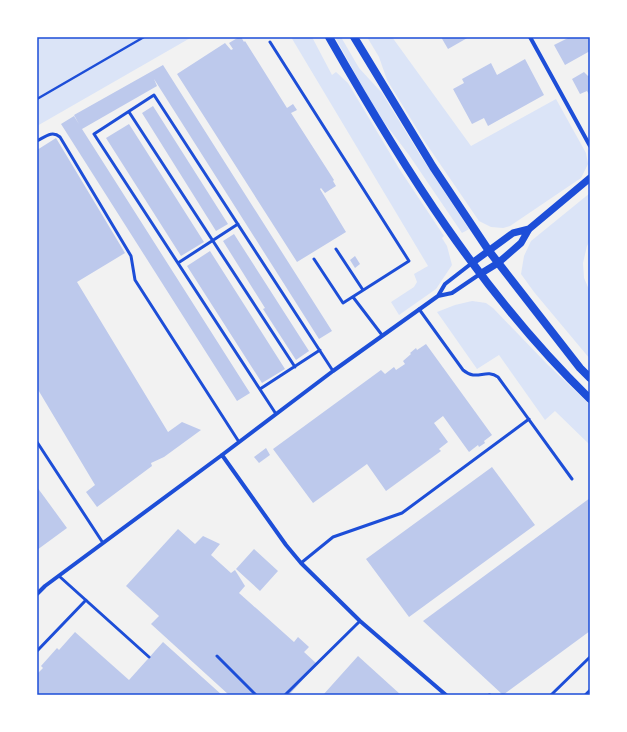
<svg xmlns="http://www.w3.org/2000/svg" width="627" height="732" font-family="Signika,sans-serif">
	<style>
		.green { fill: #dbe4f7 }
		.building { fill: #bdc9ec }
		.lines { fill: none; stroke-linecap: round; stroke-linejoin: round }
		.path { stroke: #1d4ed8; stroke-width: 2.5 }
		.service { stroke: #1d4ed8; stroke-width: 3 }
		.minor { stroke: #1d4ed8; stroke-width: 4 }
		.tertiary { stroke: #1d4ed8; stroke-width: 7 }
		.secondary { stroke: #1d4ed8; stroke-width: 8 }
		.neatline { fill: none; stroke: #1d4ed8; stroke-width: 1.5 }
	</style>
	<rect width="100%" height="100%" fill="#f2f2f2"/>
	<path class="green" d="M37,37H192L37,126Z
		M291,37H312L332,75L336,72L348,83L400,170L444,236L442,238L447,246L452,265L436,289L399,315L391,302L414,287L417,282L414,274L428,266Z
		M335,37H341L359,68L382,93L420,155L469,229L462,233L409,155L377,113Z
		M367,37H392L471,146L556,99L586,153L588,164L581,178L510,226L503,228L491,227L479,221L425,142L387,80L379,57Z
		M590,193V240L587,246L583,263L584,278L590,292V359L534,292L521,274L524,256L531,241Z
		M472,301L486,303L493,308L547,364L590,405V445L555,411L545,420L499,355L477,369L437,312L455,305Z"/>
	<path class="building" d="M239,37H241L244,42L245,41L287,108L293,104L297,110L291,113L334,180L333,181L336,186L325,193L321,188L320,189L346,232L297,262L177,74L225,43L231,50L233,49L229,43Z
		M441,37H469L448,49Z
		M570,37H590V51L565,65L554,45Z
		M525,59L544,95L488,126L484,118L472,124L453,89L464,83L462,79L491,63L497,75Z
		M163,65L332,331L319,339L154,79L157,86L82,129L250,393L237,401L61,124L74,116L79,124L74,115Z
		M584,72L588,76L590,75V96L587,91L580,94L572,79Z
		M153,106L228,224L216,231L142,113Z
		M129,124L204,242L181,256L106,138Z
		M56,138L125,253L77,282L168,432L182,422L201,430L164,457L151,463L152,466L97,507L86,492L95,485L37,388V150Z
		M234,234L309,351L296,360L263,309L265,308L223,241Z
		M210,251L285,369L262,383L187,266Z
		M355,256L360,264L355,268L350,260Z
		M426,344L492,435L484,441L485,443L479,447L478,445L469,452L443,416L434,423L448,442L439,449L441,451L386,491L367,464L313,503L273,449L381,370L385,374L394,367L396,370L405,364L403,361L411,354L410,353L416,348L417,350Z
		M266,448L270,455L259,463L254,457Z
		M492,467L535,525L409,617L366,559Z
		M37,487L67,528L37,550Z
		M590,498V631L503,695L423,621Z
		M178,529L195,544L203,536L220,544L211,555L231,573L235,570L245,586L239,593L294,642L298,637L309,647L304,652L317,664L289,695H229L151,624L159,616L126,586Z
		M254,549L278,571L260,591L236,569Z
		M75,632L129,680L163,642L222,695H37V674L43,668L41,666L57,648L59,650Z
		M358,656L401,695H323Z"/>
	<g class="lines">
		<path class="path" d="M37,99L144,37
			M585,695L590,690"/>
		<path class="service" d="M270,42L409,261L343,303L314,259
			M129,112L295,367
			M37,141C45,137 52,130 60,137L131,256L135,280L239,442
			M336,249L363,290
			M178,263L238,224
			M353,297L382,335
			M419,309L463,370C477,382 485,368 498,377L572,479
			M260,389L320,350
			M276,414L94,134L154,95L333,371
			M37,442L103,543
			M301,563L333,537L402,513L529,419
			M59,576L149,657
			M37,651L86,600
			M217,656L256,695
			M285,695L360,621
			M489,695H490
			M551,695L590,657"/>
		<path class="minor" d="M530,37L590,146
			M438,296L452,293L480,274
			M222,455L286,545L301,563L360,621L446,695
			M37,594L45,586L222,455L333,371L438,296L445,284L472,263"/>
		<path class="tertiary" d="M472,263L513,233L529,229
			M480,274L498,263L521,243L529,229L590,178"/>
		<path class="secondary" d="M329,37C403,167 482,294 590,399
			M354,37L433,167L489,251L580,368L590,378"/>
	</g>
	<rect width="627" height="732" fill="none" stroke="#ffffff" stroke-width="76"/>
	<rect x="38" y="38" width="551" height="656" class="neatline"/>
</svg>
